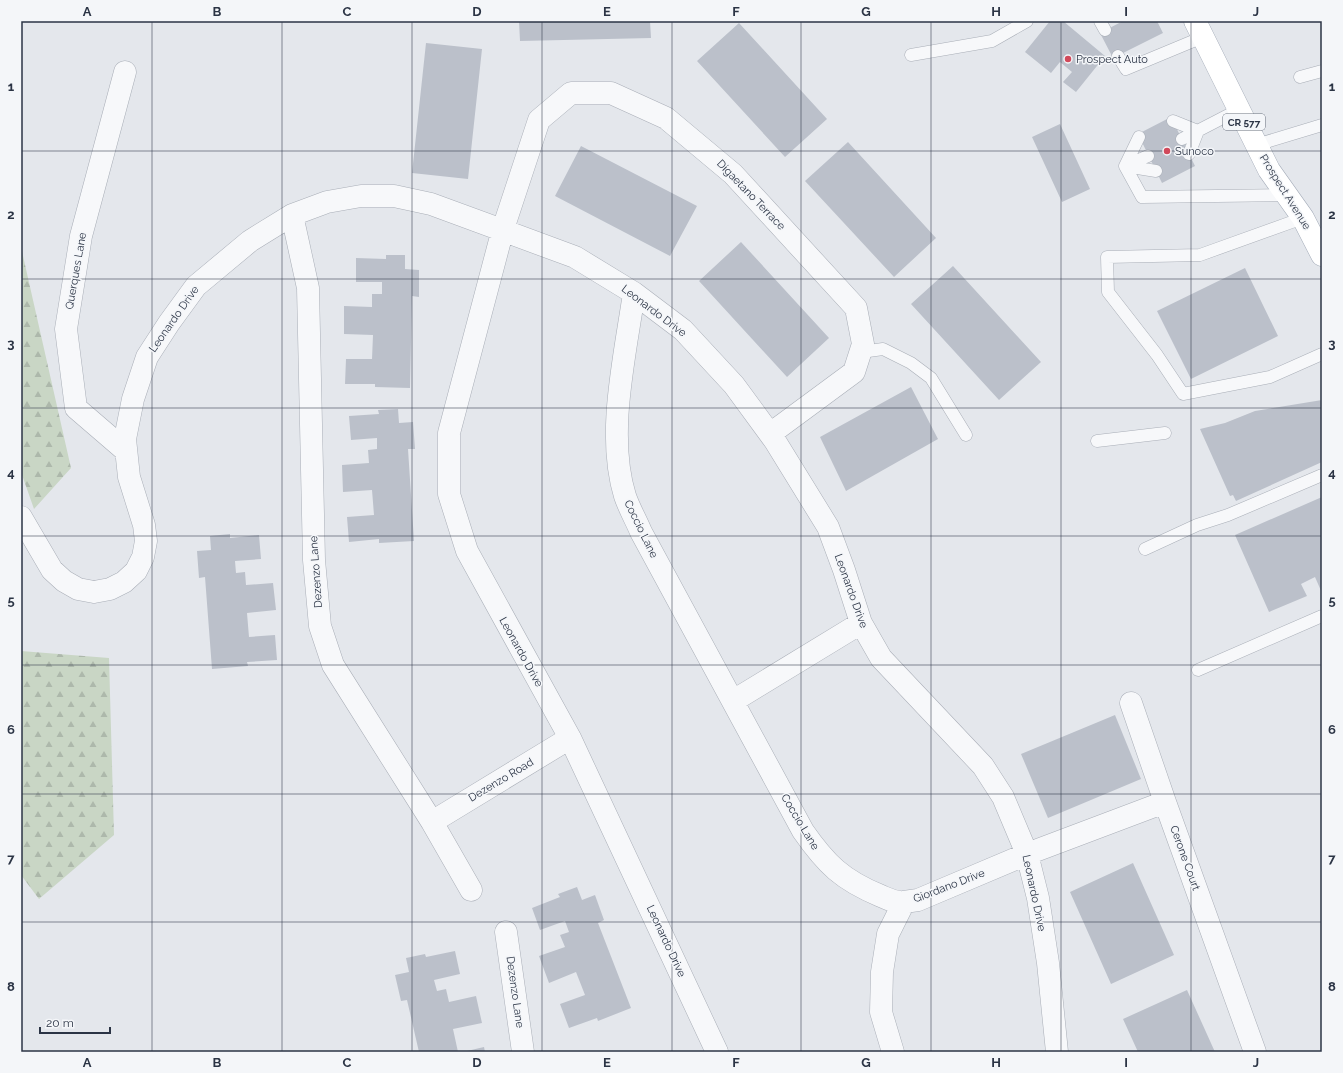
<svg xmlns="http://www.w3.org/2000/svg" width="1343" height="1073" font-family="Raleway,sans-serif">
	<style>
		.forest { fill: url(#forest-firs) }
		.building { fill: #bbc0ca }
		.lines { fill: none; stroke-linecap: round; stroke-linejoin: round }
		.service-casing { stroke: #a9aeb7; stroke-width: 13 }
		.minor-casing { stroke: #a9aeb7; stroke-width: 23 }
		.primary-casing { stroke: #a3abb8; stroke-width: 23 }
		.service { stroke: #f7f8fa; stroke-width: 12 }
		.minor { stroke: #f7f8fa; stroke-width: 22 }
		.primary { stroke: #fff; stroke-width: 22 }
		.grid { fill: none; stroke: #2b3445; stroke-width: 1; stroke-opacity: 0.55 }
		.poi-dot { fill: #d1495b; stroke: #f4f6f9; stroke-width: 1.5 }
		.labels { text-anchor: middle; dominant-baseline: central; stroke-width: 3; stroke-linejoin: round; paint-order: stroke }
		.shield { fill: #f4f6f9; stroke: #676e7b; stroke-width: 1 }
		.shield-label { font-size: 10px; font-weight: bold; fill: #2b3445 }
		.poi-label { font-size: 11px; fill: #2b3445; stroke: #f4f6f9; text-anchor: start }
		.street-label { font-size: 11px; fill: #2b3445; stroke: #f4f6f9 }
		.neatline { fill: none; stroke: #2b3445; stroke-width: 1.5 }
		.grid-label { font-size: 13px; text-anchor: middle; font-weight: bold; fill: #2b3445 }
	</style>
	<defs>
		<pattern id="forest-firs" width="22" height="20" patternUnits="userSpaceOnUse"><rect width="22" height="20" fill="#c9d6c5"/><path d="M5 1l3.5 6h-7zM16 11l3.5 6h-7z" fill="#adb8ab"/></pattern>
	</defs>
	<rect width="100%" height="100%" fill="#e4e7ec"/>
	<path class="forest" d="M21,247L71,468L34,509L21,472Z
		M21,651L109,658L114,835L39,899L21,875Z"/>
	<path class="building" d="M519,21H650L651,38L520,41Z
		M1050,21H1063L1105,56L1076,92L1063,82L1072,72L1060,62L1051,73L1025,52Z
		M1123,21H1157L1163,33L1113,58L1100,33Z
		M739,23L827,119L785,157L697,61Z
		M426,43L482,49L468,179L412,173Z
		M1171,117L1195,166L1162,183L1138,134Z
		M1060,124L1090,189L1062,202L1032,137Z
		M848,142L936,238L894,277L805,181Z
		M581,146L697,206L670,256L555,196Z
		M741,242L829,338L787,377L699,281Z
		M386,255H405V269L419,270V297L412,296L410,388L375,387V384H345L346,359H372L373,335L344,334V306L372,307V294H382V282H356V258L386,259Z
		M953,266L1041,362L999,400L911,304Z
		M1245,268L1278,336L1191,379L1157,311Z
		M911,387L938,439L846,491L820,437Z
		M1322,400V462L1236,501L1233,495L1230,496L1200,429L1225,423L1255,411Z
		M398,409L399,423L413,422L415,449H408L414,541L379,543V539L349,542L347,517L374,515L372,490L343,492L342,465L369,463L368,450L377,449V438L351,440L349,416L379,414L378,410Z
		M1322,497V593L1315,577L1301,584L1307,596L1269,612L1235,535Z
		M230,534V538L259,535L261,559L235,561L236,573L245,572L246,585L273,583L276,610L247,613L249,637L275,635L277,660L247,662L248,666L212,669L205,577L199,578L197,551L211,550L210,536Z
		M1115,715L1141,779L1048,818L1021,754Z
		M1133,863L1174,955L1111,984L1070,892Z
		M577,887L582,900L595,895L604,920L598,923L631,1008L598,1021L597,1018L569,1028L560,1004L585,995L576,972L549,983L539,956L565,947L560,935L569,932L565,921L540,930L532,908L560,897L558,894Z
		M455,951L460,974L434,980L437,991L446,989L449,1002L476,996L482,1023L453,1029L458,1052H419L407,1000L401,1001L395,975L409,972L406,958L425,954L426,957Z
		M1187,990L1215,1052H1138L1123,1019Z
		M484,1047L485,1052H467V1051Z"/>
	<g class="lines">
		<g class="service-casing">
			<path id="service" d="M1100,21L1105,30
				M911,55L992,41L1027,21
				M1118,56L1126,69L1203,37
				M1300,77L1322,71
				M1173,121L1198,131L1189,154
				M1139,137L1125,166L1156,171
				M1182,139L1238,110
				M1256,145L1322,125
				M1148,156L1125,166L1142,197L1285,195
				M1303,218L1200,255L1107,257L1108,292L1157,355L1183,394L1270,377L1322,354
				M861,352L883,349L911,363L931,378L966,435
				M1097,441L1165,433
				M1145,549L1197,525L1228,515L1322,475
				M1198,670L1322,616"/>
		</g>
		<g class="minor-casing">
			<path id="minor" d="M125,72L81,236L66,329L76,408L126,451
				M292,215L308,288L314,560L320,626L333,665L432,822L471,890
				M634,293C625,356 606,435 625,496C629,508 636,520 641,532L803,831C826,864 842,880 881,896C888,899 896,903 904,902
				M21,517L52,570L64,581L78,589L94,592L110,589L124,582L136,571L143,557L146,541L144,525L129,477L125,439L133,399L147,357L169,323L196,286L250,241L292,215L327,202L361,196H394L431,204L575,257L634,293L683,330L734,385L775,441L828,527L844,570L861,623L881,658L983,766L1003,797L1027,854L1038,898L1048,963L1057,1052
				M733,701L861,623
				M1131,703L1165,802L1255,1052
				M432,822L570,738
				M506,932L523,1052
				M717,1052L570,738L467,551L449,494V433L503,229L539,120L571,93H611L666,118L733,174L856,308L863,344L854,372L770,434
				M893,1052L881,1012L882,972L888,934L904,902L918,900L1027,854L1165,802"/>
		</g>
		<g class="primary-casing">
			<path id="primary" d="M1195,21L1269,170L1303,218L1322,255"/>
		</g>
		<use href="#service" class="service"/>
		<use href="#minor" class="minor"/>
		<use href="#primary" class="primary"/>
	</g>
	<path class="grid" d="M152,21V1052M282,21V1052M412,21V1052M542,21V1052M672,21V1052M801,21V1052M931,21V1052M1061,21V1052M1191,21V1052M21,151H1322M21,279H1322M21,408H1322M21,536H1322M21,665H1322M21,794H1322M21,922H1322"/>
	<g class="poi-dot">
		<circle cx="1068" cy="59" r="4"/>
		<circle cx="1167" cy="151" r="4"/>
	</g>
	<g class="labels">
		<rect class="shield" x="1223" y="114" width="42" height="16" rx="3"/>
		<g class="shield-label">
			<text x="1244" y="122">CR 577</text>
		</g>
		<g class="poi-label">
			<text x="1076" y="59">Prospect Auto</text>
			<text x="1175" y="151">Sunoco</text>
		</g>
		<g class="street-label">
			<text transform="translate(1285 192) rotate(58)">Prospect Avenue</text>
			<text transform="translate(751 195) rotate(46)">Digaetano Terrace</text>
			<text transform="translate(76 271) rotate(-80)">Querques Lane</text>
			<text transform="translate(654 311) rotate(37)">Leonardo Drive</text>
			<text transform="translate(174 319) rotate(-55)">Leonardo Drive</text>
			<text transform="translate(641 529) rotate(64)">Coccio Lane</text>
			<text transform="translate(316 572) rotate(-94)">Dezenzo Lane</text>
			<text transform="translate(851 591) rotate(70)">Leonardo Drive</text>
			<text transform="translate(521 652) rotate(61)">Leonardo Drive</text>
			<text transform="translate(501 780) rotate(-31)">Dezenzo Road</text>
			<text transform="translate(800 822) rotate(59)">Coccio Lane</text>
			<text transform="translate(1185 858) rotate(70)">Cerone Court</text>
			<text transform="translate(949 886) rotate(-21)">Giordano Drive</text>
			<text transform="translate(1034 893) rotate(78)">Leonardo Drive</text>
			<text transform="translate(666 941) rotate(65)">Leonardo Drive</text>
			<text transform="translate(515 992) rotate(82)">Dezenzo Lane</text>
		</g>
	</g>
	<rect width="1343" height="1073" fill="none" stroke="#f4f6f9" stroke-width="44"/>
	<path d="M40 1027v6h70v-6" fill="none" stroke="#2b3445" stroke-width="2"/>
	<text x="46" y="1027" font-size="12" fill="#2b3445" stroke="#f4f6f9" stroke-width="3" paint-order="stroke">20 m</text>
	<rect x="22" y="22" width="1299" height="1029" class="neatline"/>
	<g class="grid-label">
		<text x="87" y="16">A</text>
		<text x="217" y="16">B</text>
		<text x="347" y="16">C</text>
		<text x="477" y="16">D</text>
		<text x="607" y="16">E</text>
		<text x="736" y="16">F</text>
		<text x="866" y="16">G</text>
		<text x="996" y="16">H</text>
		<text x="1126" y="16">I</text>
		<text x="1256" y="16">J</text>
		<text x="11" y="91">1</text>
		<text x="1332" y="91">1</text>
		<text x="11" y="219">2</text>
		<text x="1332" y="219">2</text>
		<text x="11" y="348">3</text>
		<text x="1332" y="348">3</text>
		<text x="11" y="477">4</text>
		<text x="1332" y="477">4</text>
		<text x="11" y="605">5</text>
		<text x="1332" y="605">5</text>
		<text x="11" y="734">6</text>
		<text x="1332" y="734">6</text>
		<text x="11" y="863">7</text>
		<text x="1332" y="863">7</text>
		<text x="11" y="991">8</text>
		<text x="1332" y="991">8</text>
		<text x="87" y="1067">A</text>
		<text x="217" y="1067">B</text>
		<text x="347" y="1067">C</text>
		<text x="477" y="1067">D</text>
		<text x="607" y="1067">E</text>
		<text x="736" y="1067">F</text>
		<text x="866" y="1067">G</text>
		<text x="996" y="1067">H</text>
		<text x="1126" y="1067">I</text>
		<text x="1256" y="1067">J</text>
	</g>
</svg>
